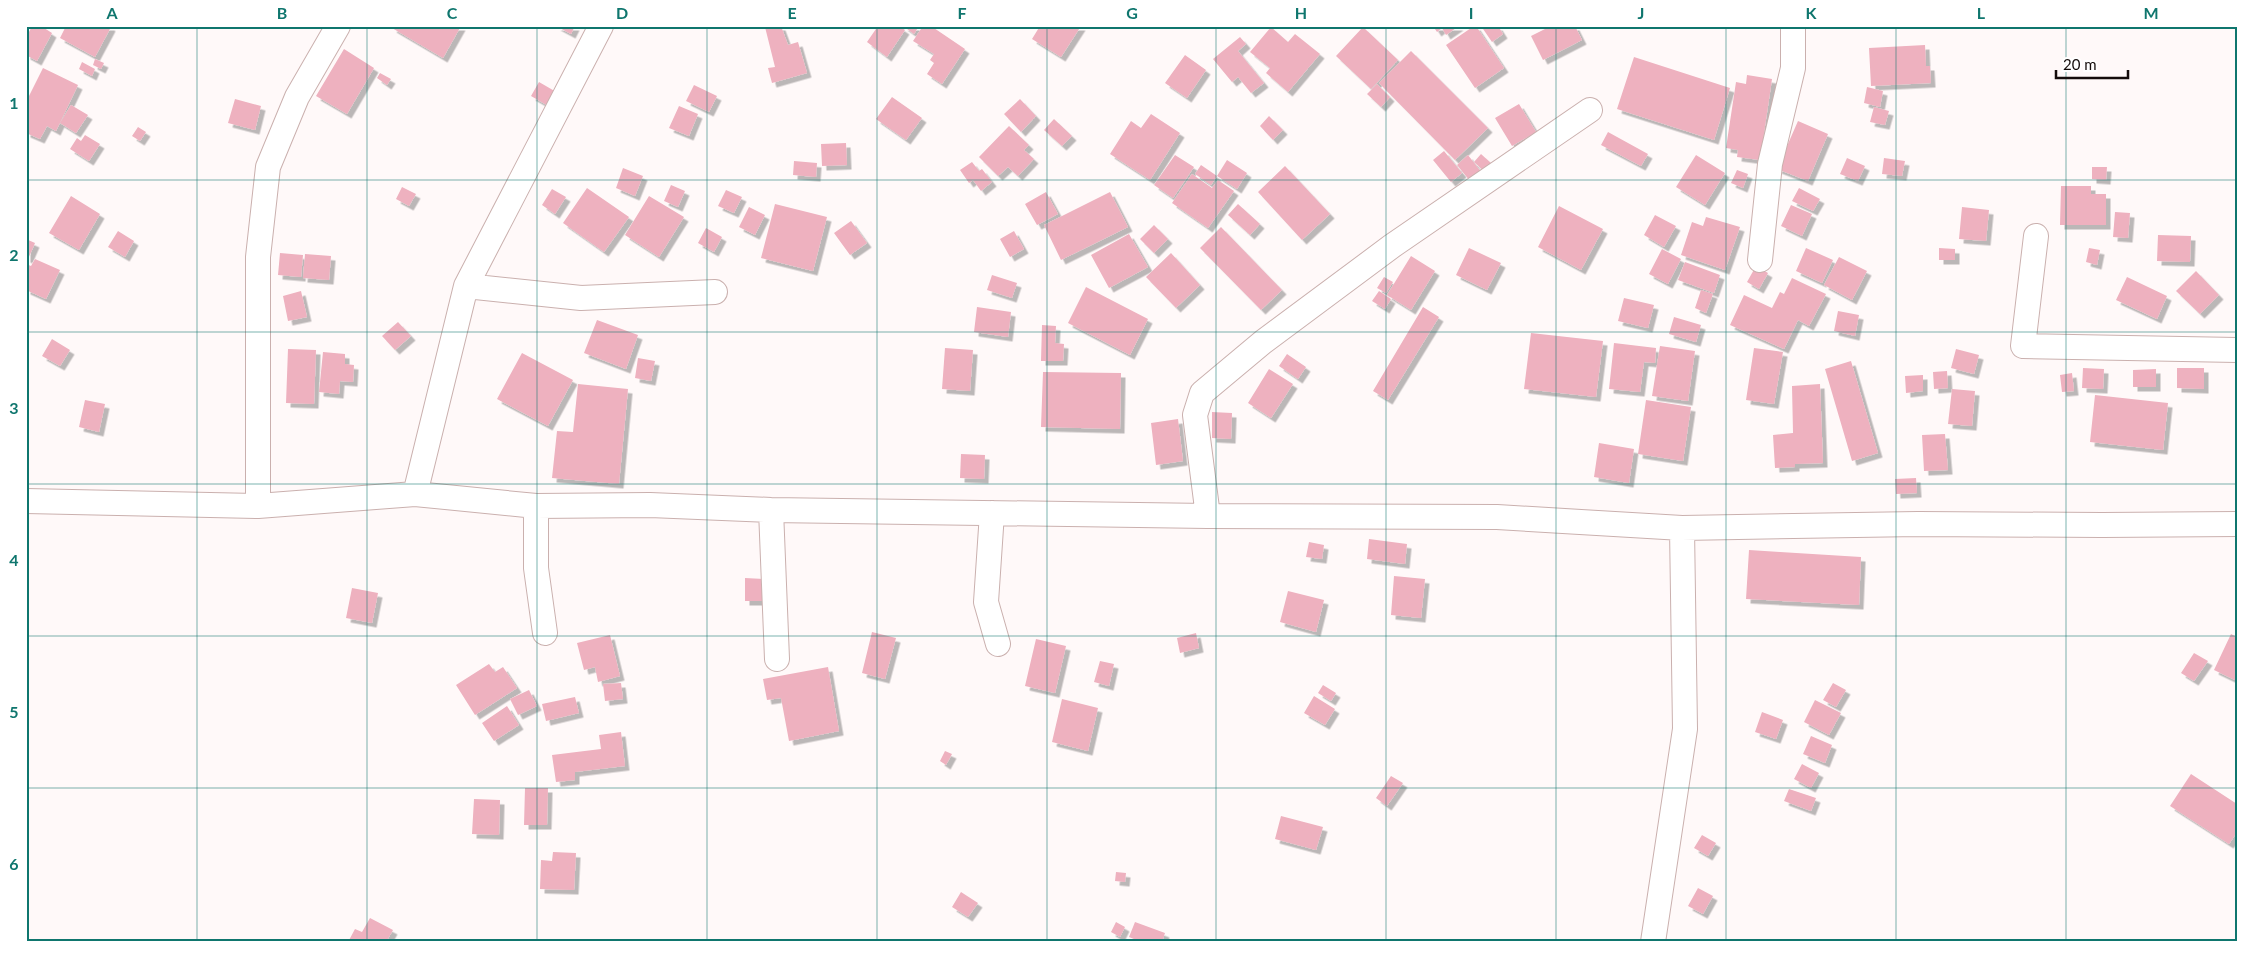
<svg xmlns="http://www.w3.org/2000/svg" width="2263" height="968" font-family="Lato,sans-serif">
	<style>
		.building { fill: #eeb1bf; filter: url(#shadow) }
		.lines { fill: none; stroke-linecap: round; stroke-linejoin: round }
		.minor-casing { stroke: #cab0ae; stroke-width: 26 }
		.minor { stroke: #fff; stroke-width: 24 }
		.grid { fill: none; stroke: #0f766e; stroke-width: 1; stroke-opacity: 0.55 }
		.neatline { fill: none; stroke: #0f766e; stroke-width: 2 }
		.grid-label { font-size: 16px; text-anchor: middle; font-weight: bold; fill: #0f766e }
	</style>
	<defs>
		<filter id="shadow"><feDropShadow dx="4.5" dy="4.5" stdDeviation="0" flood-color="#0004"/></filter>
	</defs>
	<rect width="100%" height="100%" fill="#fff9f9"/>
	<path class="building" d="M32,26H41L52,33L37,61L26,55V38Z
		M66,26H110L111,27L95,57L60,38Z
		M394,26H461L443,58L392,28Z
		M556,26H575L571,34Z
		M769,26H781L788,45L798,42L807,73L772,83L768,68L775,67L765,27Z
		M878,26H899L905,30L887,57L867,42Z
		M903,26H919L914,34Z
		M923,26H931L965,49L942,84L927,74L934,63L930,60L934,54L913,41Z
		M1040,26H1081L1061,57L1032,39Z
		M1433,26H1459L1446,35L1442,28L1437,32Z
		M1474,26H1476L1504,68L1475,88L1446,45Z
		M1481,26H1498L1503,34L1492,42Z
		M1551,26H1575L1582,40L1543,60L1531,36Z
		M1271,27L1288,42L1295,34L1320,54L1288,92L1266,73L1270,68L1250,52Z
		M1363,27L1398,60L1371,89L1336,56Z
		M1240,37L1246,44L1238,51L1264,83L1251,93L1238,77L1232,82L1213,59Z
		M1925,45L1926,66H1930L1931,83L1871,86L1869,48Z
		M344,49L374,68L347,114L316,96Z
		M1411,51L1488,128L1455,160L1379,83Z
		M1185,55L1206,70L1187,98L1165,83Z
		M1634,57L1730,88L1714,140L1617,109Z
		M95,59L104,63L101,69L93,65Z
		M82,62L95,69L92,76L79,69Z
		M43,68L78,85L56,131L47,126L40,139L26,133V102Z
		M380,73L391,79L387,85L377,78Z
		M1747,75L1772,79L1760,160L1737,157L1738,150L1726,148L1736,82L1746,84Z
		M539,82L558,93L550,107L531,96Z
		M1377,84L1390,97L1381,107L1367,94Z
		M694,85L717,96L709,112L686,101Z
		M1867,87L1883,91L1880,107L1864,103Z
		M892,97L922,118L906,140L876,119Z
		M235,99L261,106L255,130L228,123Z
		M1020,99L1036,116L1021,132L1004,114Z
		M1519,104L1536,132L1512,146L1495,118Z
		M71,105L88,115L76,133L60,123Z
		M679,106L698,114L689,136L669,128Z
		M1874,107L1889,111L1885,125L1870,122Z
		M1151,114L1180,133L1150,180L1110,154L1131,121L1141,128Z
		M1269,116L1283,130L1273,140L1260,126Z
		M1054,119L1072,136L1062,146L1044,130Z
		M1798,121L1828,134L1808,181L1777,169Z
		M1009,126L1029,145L1024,150L1034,159L1018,176L1008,167L998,176L979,157Z
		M138,127L146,132L140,141L132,136Z
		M1608,132L1648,154L1641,166L1601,145Z
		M85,135L100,144L89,161L70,149L77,138L81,141Z
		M846,143L847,165L822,166L821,144Z
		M1444,151L1462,173L1451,182L1433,160Z
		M1481,154L1492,164L1485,172L1474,162Z
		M1175,155L1194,167L1173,198L1154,185Z
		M1468,155L1481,172L1470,181L1457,165Z
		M1696,155L1725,173L1705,205L1676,187Z
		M1847,158L1865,166L1858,181L1840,174Z
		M1884,158L1905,161L1902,176L1882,174Z
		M1227,160L1247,173L1237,189L1217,176Z
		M794,161L817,163L816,177L793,175Z
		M972,162L979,171L982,169L992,182L981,191L973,180L969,183L960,170Z
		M1201,165L1217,176L1211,185L1195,174Z
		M1285,166L1330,214L1302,240L1258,192Z
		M2092,167H2107L2106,180L2092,179Z
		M623,168L643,176L635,196L616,188Z
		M1737,170L1748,174L1743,188L1731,183Z
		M1192,174L1212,188L1218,180L1234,191L1208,228L1172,203Z
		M671,185L685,191L678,207L664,201Z
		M2061,186H2091V194H2106V225H2060Z
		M402,187L416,194L409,206L396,199Z
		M587,188L629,217L604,252L563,223Z
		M1799,188L1820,199L1813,211L1792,201Z
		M552,189L566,197L555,214L542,205Z
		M726,190L742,197L734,213L718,206Z
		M1046,192L1058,214L1037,225L1025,204Z
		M1110,192L1128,227L1061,260L1044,225Z
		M71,196L100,214L79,250L49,233Z
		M649,196L684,217L659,257L625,235Z
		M775,204L827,217L813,271L761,258Z
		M1238,204L1260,224L1250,235L1228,215Z
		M1791,205L1812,214L1802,236L1781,226Z
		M1559,206L1603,229L1581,270L1538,247Z
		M749,207L765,215L755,235L739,227Z
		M1962,207L1989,210L1986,241L1959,239Z
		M2115,212L2130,213L2128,238L2113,237Z
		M1655,215L1676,226L1664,247L1644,235Z
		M1706,217L1740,227L1725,270L1681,255L1692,222L1703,226Z
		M851,221L867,243L850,255L834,233Z
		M1154,225L1168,239L1154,253L1140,239Z
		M1221,227L1282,290L1261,310L1200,248Z
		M706,228L722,237L714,252L698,243Z
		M118,231L134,241L125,257L108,247Z
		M1014,231L1024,249L1010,257L1000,239Z
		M1129,234L1148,267L1109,288L1091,255Z
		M2158,235L2191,236L2190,262L2157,261Z
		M26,239L35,243L28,259L26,258Z
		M1469,248L1501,263L1487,290L1456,275Z
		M1806,248L1833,260L1822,283L1796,271Z
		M1939,248L1955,249V260H1939Z
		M2089,248L2100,250L2097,265L2086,262Z
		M1662,249L1681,259L1668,284L1649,274Z
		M280,253L303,255L301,277L278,275Z
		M1171,253L1200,285L1176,308L1146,277Z
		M305,254L331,256L329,280L303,278Z
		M1411,256L1435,271L1411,310L1387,295Z
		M1839,257L1867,271L1852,300L1824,285Z
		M35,259L60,270L46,299L26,290V264L31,266Z
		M1685,262L1720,275L1714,293L1678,280Z
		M1756,266L1768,273L1759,289L1747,282Z
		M2196,271L2219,295L2200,314L2176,291Z
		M992,275L1017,283L1012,298L987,290Z
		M1384,277L1393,282L1386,293L1377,288Z
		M2127,277L2167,296L2157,319L2116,300Z
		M1792,278L1826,294L1809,326L1798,320L1784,349L1730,325L1744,295L1772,308L1780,292L1784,294Z
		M1086,287L1148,319L1130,355L1068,323Z
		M1701,290L1713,294L1706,313L1695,308Z
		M301,291L307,317L288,321L283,296Z
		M1379,291L1391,299L1385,309L1372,301Z
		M1624,298L1654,305L1648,328L1618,321Z
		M977,307L1011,312L1008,337L974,332Z
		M1423,307L1439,317L1388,400L1373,391Z
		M1838,311L1859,315L1855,336L1834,331Z
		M1674,317L1701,325L1696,342L1669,334Z
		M597,320L638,335L626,369L584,353Z
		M398,322L411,336L395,350L382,336Z
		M1042,325L1056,326L1055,343L1064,344L1063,361H1041Z
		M1531,333L1603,341L1596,397L1524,389Z
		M52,339L70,350L60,366L42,356Z
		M1614,343L1656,348L1655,363L1644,362L1640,392L1609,389Z
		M1660,346L1695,351L1688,401L1652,396Z
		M945,348L973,350L970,391L942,389Z
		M1754,348L1783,352L1774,404L1746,400Z
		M288,349L316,350L314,404L286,403Z
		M1956,349L1979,355L1974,374L1951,368Z
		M323,352L345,354V364L354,365L353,382L340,381L339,394L319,392Z
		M522,353L573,380L548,426L497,399Z
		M1287,354L1306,367L1298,379L1279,366Z
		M638,358L655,361L651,381L635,378Z
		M1851,361L1878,453L1852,461L1825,369Z
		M2083,368L2104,369L2103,389L2082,388Z
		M2177,368H2204V389L2177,388Z
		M1269,369L1293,384L1271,418L1248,403Z
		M2156,369V387H2133V370Z
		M1947,371L1948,388L1934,389L1933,372Z
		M1043,372L1121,373L1120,429L1041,427Z
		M2072,373L2074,391L2062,392L2060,375Z
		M1923,375V391L1906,393L1905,376Z
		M578,384L628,389L619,484L552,478L557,431L573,432Z
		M1820,384L1823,463L1795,464V467L1775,468L1773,435L1793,433L1792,386Z
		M1952,389L1975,391L1972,426L1948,424Z
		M2095,395L2168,403L2163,450L2090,442Z
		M85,400L105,404L99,432L79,427Z
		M1646,400L1691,407L1683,461L1638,454Z
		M1212,412L1232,413L1231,439L1212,438Z
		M1178,419L1183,461L1156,465L1151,423Z
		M1945,434L1948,470L1924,471L1922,435Z
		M1599,443L1634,449L1629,483L1594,477Z
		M961,454L985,455L984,479L960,478Z
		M1916,478L1917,493L1896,494L1895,479Z
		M1369,539L1407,544L1405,564L1367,559Z
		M1309,542L1324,545L1322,559L1306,557Z
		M1749,550L1861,557L1859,605L1746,599Z
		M1394,576L1425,579L1421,618L1391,615Z
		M745,578L764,579V601H745Z
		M352,588L378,593L372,623L346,618Z
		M1288,591L1324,600L1316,632L1280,622Z
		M872,632L896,638L885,679L862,673Z
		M1196,633L1199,648L1180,653L1177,638Z
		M2231,634L2237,637V681L2214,670Z
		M610,635L620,676L598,682L595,667L584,670L577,643Z
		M1036,639L1066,646L1055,693L1025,686Z
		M2194,653L2208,661L2194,681L2181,673Z
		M1100,661L1114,664L1109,686L1094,682Z
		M489,664L495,672L503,667L517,688L475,715L456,685Z
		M828,667L839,731L789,741L781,698L767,700L763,679Z
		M621,683L623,699L605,701L603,684Z
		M1833,683L1846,690L1836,707L1823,700Z
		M1323,685L1336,693L1331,701L1318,693Z
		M529,690L537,706L518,715L510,699Z
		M1314,696L1335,709L1325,725L1304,713Z
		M575,697L579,713L546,721L542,704Z
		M1062,699L1098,708L1088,751L1052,742Z
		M1815,700L1841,713L1829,735L1804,722Z
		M507,706L519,725L494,741L482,723Z
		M1762,712L1783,720L1776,739L1755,732Z
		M621,732L625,766L575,772V780L556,782L552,755L601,749L599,735Z
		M1811,736L1832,745L1825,763L1803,754Z
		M945,751L952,754L946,765L940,761Z
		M1802,764L1819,773L1811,788L1794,779Z
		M2191,774L2237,804V832L2229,844L2170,806Z
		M1391,776L1403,783L1387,806L1376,798Z
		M525,788H548L547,825H524Z
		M1789,789L1816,798L1811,811L1784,801Z
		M474,799L500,800L499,835L472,834Z
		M1281,816L1323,827L1316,850L1275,839Z
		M1702,835L1716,843L1708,856L1694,848Z
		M553,852L576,853L574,890L540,889L541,860L552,861Z
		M1116,872L1126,873L1125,882L1115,881Z
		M1698,888L1713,896L1703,914L1688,906Z
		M961,892L978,903L968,917L952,907Z
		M370,918L393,930L386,942H348L355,929L362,932Z
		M1116,922L1125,927L1120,937L1111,932Z
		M1135,922L1165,933L1162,942H1141L1129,937Z"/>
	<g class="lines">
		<g class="minor-casing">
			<path id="minor" d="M2036,236L2023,346L2237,350
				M1760,260L1770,164L1793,68V26
				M466,286L581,298L715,292
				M415,494L466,286L601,26
				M26,501L258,506L415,494L536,506L650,505L771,510L1208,516L1497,517L1682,528L1918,524L2102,525L2237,524
				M258,506V257L268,167L297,97L338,26
				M536,506V568L545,633
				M771,510L777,659
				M992,513L986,602L998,644
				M1208,516L1195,415L1202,393L1263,342L1392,246L1590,110
				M1653,942L1685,729L1682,528"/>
		</g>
		<use href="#minor" class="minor"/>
	</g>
	<path class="grid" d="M197,26V942M367,26V942M537,26V942M707,26V942M877,26V942M1047,26V942M1216,26V942M1386,26V942M1556,26V942M1726,26V942M1896,26V942M2066,26V942M26,180H2237M26,332H2237M26,484H2237M26,636H2237M26,788H2237"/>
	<rect width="2263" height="968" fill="none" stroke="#ffffff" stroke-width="55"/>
	<path d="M2056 70v8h72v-8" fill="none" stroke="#140c0b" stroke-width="2.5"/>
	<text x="2063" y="70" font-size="15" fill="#140c0b" stroke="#ffffff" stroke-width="4" paint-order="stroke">20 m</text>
	<rect x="28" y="28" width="2208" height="912" class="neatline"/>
	<g class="grid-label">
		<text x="112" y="19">A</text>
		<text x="282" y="19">B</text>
		<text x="452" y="19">C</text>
		<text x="622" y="19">D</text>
		<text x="792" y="19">E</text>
		<text x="962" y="19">F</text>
		<text x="1132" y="19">G</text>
		<text x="1301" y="19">H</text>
		<text x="1471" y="19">I</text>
		<text x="1641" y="19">J</text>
		<text x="1811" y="19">K</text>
		<text x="1981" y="19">L</text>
		<text x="2151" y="19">M</text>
		<text x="14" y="109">1</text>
		<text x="14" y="261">2</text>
		<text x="14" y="414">3</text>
		<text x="14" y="566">4</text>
		<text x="14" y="718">5</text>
		<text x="14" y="870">6</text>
	</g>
</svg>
